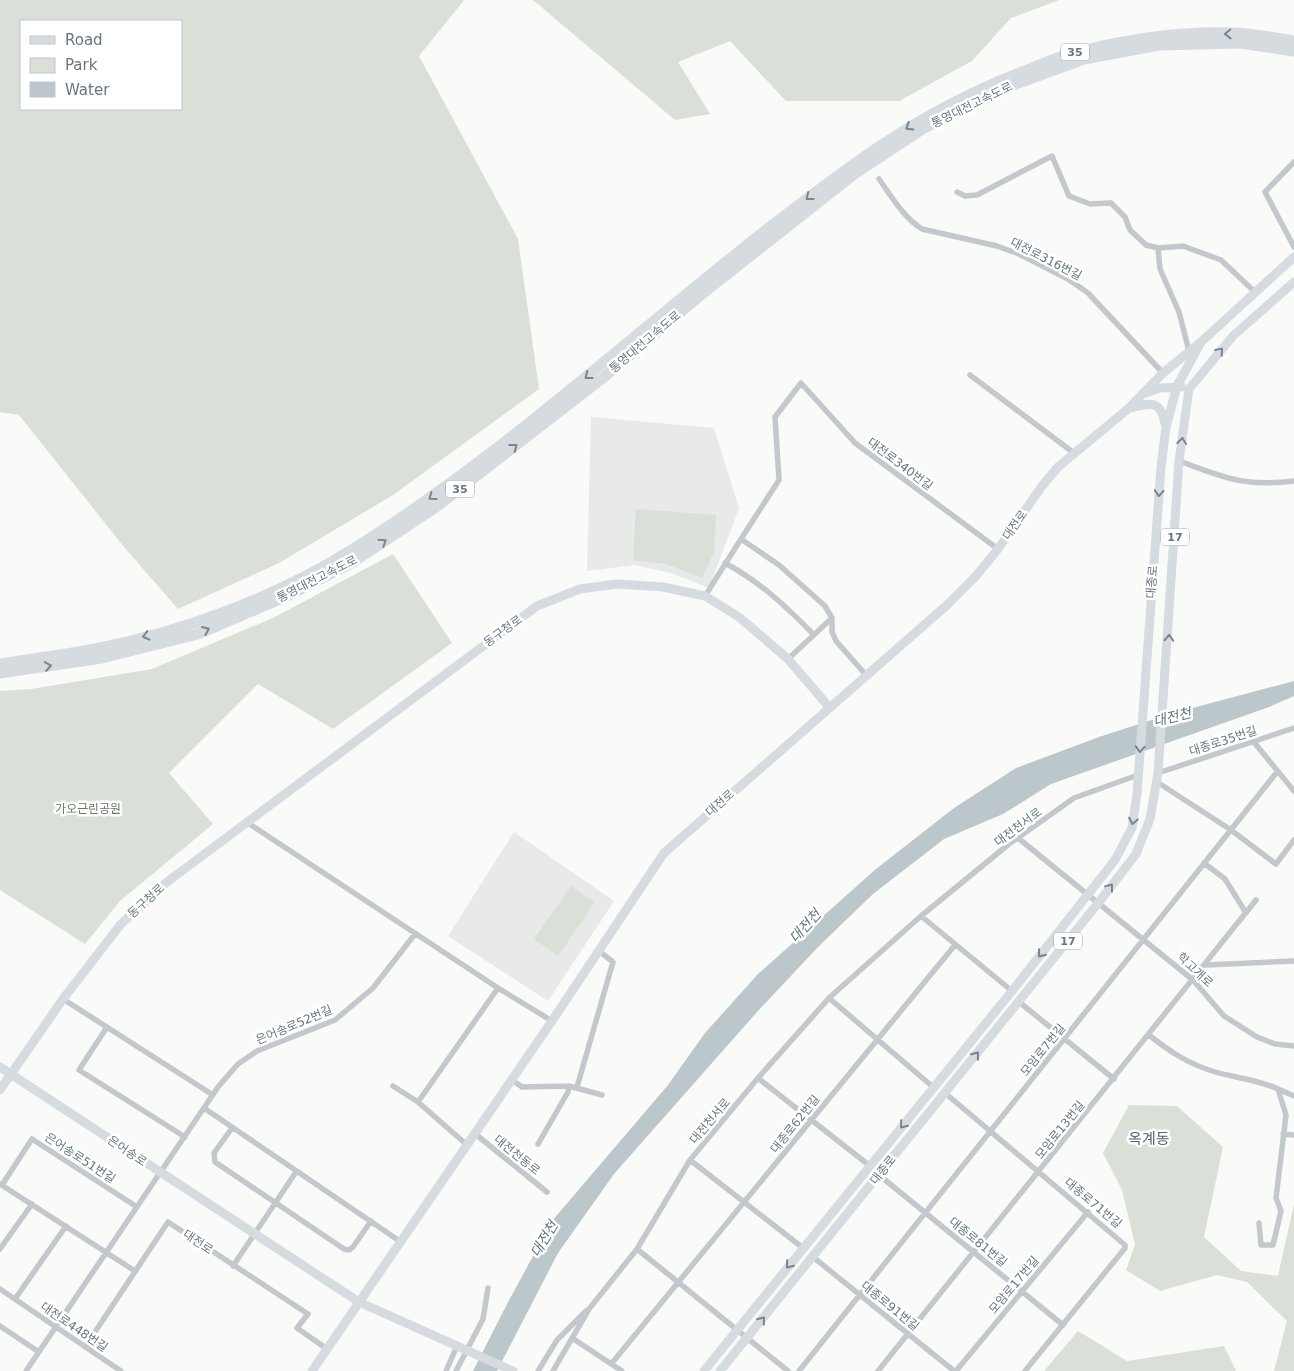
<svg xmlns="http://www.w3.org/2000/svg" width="1294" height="1371" font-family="'DejaVu Sans','Noto Sans KR',sans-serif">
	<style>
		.built { fill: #e8e9e9 }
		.green { fill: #dadfd7; fill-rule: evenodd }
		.water { fill: #bbc7cb }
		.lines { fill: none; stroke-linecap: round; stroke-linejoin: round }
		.minor { stroke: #c3c8cc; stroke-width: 5.5 }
		.secondary { stroke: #d6dbdf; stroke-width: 9 }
		.primary { stroke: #d6dbdf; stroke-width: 9 }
		.motorway { stroke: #d6dbdf; stroke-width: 11 }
		.oneway { stroke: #768591 }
		.labels { text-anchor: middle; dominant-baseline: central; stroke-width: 5; stroke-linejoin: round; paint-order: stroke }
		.shield { fill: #fff; stroke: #939fa8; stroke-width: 1 }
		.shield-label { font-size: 11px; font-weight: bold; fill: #657683 }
		.street-label { font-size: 12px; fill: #657683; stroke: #fff }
		.park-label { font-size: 12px; fill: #687a64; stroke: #fff }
		.water-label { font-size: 14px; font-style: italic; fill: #60757c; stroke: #fff }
		.quarter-label { font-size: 15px; fill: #57646e; stroke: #fff }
	</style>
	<rect width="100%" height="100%" fill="#fafaf8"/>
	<path class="built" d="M591,417L714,428L739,508L709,588L671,573L635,565L587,571Z
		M514,832L614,901L548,1001L448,936Z"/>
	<path class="green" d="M0,0H464L419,56L518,239L539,389L393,495L279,563L178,609L124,547L19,415L0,412ZM21,21H181V109H21Z
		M533,0H1059L1011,18L972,61L899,101H786L730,41L678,62L710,114L675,120Z
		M636,509L716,515L714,552L702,578L666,564L633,560Z
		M393,554L452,643L333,729L258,684L169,773L213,824L120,901L85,944L0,890V691L31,689L152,669L275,617Z
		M571,886L595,902L558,956L534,939Z
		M1129,1105L1177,1106L1223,1147L1204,1237L1241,1271L1278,1276L1294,1204V1371H1274L1287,1321L1247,1282L1217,1275L1160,1291L1126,1270L1135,1245L1122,1190L1103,1153Z
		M1078,1331L1127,1361L1224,1346L1236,1371H1044Z"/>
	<path class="water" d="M1294,681V696L1269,707L1051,784L1003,814L944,839L873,894L819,946L757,1012L614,1174L558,1253L497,1371H473L507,1304L552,1221L668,1085L705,1033L758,974L876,869L954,808L1016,768L1099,737L1170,714Z"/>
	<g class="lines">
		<path class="minor" d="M1294,162L1265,192L1294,247
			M879,179C892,197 903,217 922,229L997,246L1019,254L1068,279L1088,293L1163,373
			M957,192L965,196L977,195L1052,156L1069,196L1090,204L1111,203L1125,217L1130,230L1146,245L1158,248L1183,246L1221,260L1256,293
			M1158,248L1160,269L1179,312L1189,351
			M970,375L1074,453
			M1179,461C1226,478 1243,487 1294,481
			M741,539L779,480L775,417L801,383L855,443L998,549
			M725,563C760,582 786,606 814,635
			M705,596L741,539L779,565L825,606L832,618V632L836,641L866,675
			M788,659L832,618
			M1253,741L1294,791
			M1158,773L1294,728
			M1157,782L1231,830L1276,864L1294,840
			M248,823L498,988L552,1021
			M1018,838L1193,980L1224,1016L1257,1037L1275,1044L1294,1046
			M1204,863L1225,879L1246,913
			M921,916L1012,991
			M1206,965L1294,961
			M829,998L933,1087
			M63,999L213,1095
			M1018,1001L1114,1079
			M107,1027L79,1070L185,1137
			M1149,1035C1169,1051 1187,1063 1212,1071C1234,1078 1257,1079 1278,1089L1286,1115L1276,1198L1281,1211L1273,1245H1261L1259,1223
			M758,1078L870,1166
			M512,1080L522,1087L569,1086L602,1095
			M393,1086L418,1102L467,1145
			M577,1087L613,962L599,951
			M1278,1089L1294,1096
			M945,1093L1125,1245V1248L1025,1371
			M418,1102L498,988
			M204,1108L401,1242
			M232,1128L214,1153L215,1162L344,1249L349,1250L353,1247L371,1221
			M474,1133L547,1192
			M1283,1134L1294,1135
			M538,1144L568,1092L569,1086
			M690,1160L803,1248
			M879,1175L1063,1325
			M0,1184L135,1271
			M2,1185L32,1139L137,1207
			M0,1249L32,1204
			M637,1249L788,1371
			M813,1257L954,1371
			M233,1266L296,1172
			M0,1289L121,1371
			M15,1299L66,1226
			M0,1326L39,1352
			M572,1338L622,1371
			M85,1347L168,1222L308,1314L297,1328L327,1349
			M612,1363L955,945
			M26,1371L218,1087L238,1064L257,1051L335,1020L373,988L415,934
			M446,1371L457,1346
			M456,1371L483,1319L488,1288
			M538,1371L557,1340L586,1311
			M553,1371L589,1309L637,1249L690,1160L758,1078L829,998L921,916L1009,844L1074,798L1138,775
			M799,1371L1277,772
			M878,1371L1256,900
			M956,1371L1088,1212"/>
		<path class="secondary" d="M0,1067L359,1302L513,1371
			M0,1090L63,999L121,924L167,882L537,606L580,589L617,584L663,587L705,596L739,617L788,659L829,707"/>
		<path class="primary" d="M1146,393L1160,388L1182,387
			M1130,408C1150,403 1161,399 1165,424
			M312,1371L552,1021L664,853L947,605L976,576L998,549L1042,486L1058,467L1129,408L1163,373L1201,342
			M704,1371L1012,991L1115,860L1132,828L1137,794L1161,467L1166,427L1177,386L1201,342L1294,257
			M720,1371L1099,902L1136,854L1150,819L1158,773L1179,461L1189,389L1233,336L1294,282"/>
		<path class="motorway" d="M0,664C32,659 64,655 95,649C180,633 277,597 350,551C497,460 625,341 761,234C847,167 921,110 1025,71C1043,64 1062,55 1081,51C1129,39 1185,31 1235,33C1255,34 1275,38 1294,41
			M0,673L102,658L198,634L287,596L353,562L436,507L604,377L697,298L853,175L924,128L1010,86L1084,59L1159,45L1240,43L1294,51"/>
	</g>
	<defs><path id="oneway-chevron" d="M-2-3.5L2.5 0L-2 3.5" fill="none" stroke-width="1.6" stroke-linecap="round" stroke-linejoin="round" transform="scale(1.25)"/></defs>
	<g class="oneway">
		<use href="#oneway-chevron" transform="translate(1228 34) rotate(179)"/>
		<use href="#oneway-chevron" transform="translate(909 127) rotate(148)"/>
		<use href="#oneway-chevron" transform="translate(809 197) rotate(142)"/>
		<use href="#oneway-chevron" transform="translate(1220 351) rotate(-49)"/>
		<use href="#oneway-chevron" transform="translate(588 376) rotate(142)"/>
		<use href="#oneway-chevron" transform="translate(1182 441) rotate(-83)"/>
		<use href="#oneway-chevron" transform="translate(514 447) rotate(-38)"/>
		<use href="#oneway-chevron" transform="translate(1159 493) rotate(94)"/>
		<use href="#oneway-chevron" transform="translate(432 497) rotate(144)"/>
		<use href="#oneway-chevron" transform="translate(383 542) rotate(-34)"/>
		<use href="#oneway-chevron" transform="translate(206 630) rotate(-23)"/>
		<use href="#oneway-chevron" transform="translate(146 636) rotate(166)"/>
		<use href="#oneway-chevron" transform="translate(1169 638) rotate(-87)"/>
		<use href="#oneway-chevron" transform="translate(48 666) rotate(-9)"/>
		<use href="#oneway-chevron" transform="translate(1140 749) rotate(94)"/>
		<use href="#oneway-chevron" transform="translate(1133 821) rotate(101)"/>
		<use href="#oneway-chevron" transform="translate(1110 887) rotate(-53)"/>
		<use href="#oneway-chevron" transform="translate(1041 954) rotate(128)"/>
		<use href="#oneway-chevron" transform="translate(976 1055) rotate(-52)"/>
		<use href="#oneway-chevron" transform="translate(903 1125) rotate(129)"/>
		<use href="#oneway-chevron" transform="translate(789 1265) rotate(129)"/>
		<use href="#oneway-chevron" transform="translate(762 1320) rotate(-51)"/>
	</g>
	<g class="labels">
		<g class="shield">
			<rect x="1061" y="43.5" width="28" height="17" rx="4"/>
			<rect x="446" y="480.5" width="28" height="17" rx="4"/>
			<rect x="1161" y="528.5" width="28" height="17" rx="4"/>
			<rect x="1054" y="932.5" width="28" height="17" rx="4"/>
		</g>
		<g class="shield-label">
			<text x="1075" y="52">35</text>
			<text x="460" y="489">35</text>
			<text x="1175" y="537">17</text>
			<text x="1068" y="941">17</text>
		</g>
		<g class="street-label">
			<text transform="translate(972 105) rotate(-26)">통영대전고속도로</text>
			<text transform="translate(1046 259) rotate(27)">대전로316번길</text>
			<text transform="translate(645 342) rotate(-40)">통영대전고속도로</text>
			<text transform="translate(900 464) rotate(37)">대전로340번길</text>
			<text transform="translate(1015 525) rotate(-55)">대전로</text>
			<text transform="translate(317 579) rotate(-27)">통영대전고속도로</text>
			<text transform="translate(1152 582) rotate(-86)">대종로</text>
			<text transform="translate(503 631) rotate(-36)">동구청로</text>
			<text transform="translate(1223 741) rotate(-18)">대종로35번길</text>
			<text transform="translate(720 803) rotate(-41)">대전로</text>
			<text transform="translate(1018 827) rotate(-37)">대전천서로</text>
			<text transform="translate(146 901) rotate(-42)">동구청로</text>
			<text transform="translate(1195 970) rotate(43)">학고개로</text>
			<text transform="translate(294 1025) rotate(-23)">은어송로52번길</text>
			<text transform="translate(1043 1050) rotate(-51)">모암로7번길</text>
			<text transform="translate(710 1121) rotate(-50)">대전천서로</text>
			<text transform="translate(795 1124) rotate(-51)">대종로62번길</text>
			<text transform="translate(1060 1130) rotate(-51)">모암로13번길</text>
			<text transform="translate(127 1151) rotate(34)">은어송로</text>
			<text transform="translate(517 1155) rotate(39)">대전천동로</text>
			<text transform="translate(80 1158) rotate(33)">은어송로51번길</text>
			<text transform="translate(883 1170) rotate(-51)">대종로</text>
			<text transform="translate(1093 1203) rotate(40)">대종로71번길</text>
			<text transform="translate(198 1242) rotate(34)">대전로</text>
			<text transform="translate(978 1242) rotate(39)">대종로81번길</text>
			<text transform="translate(1014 1285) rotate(-50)">모암로17번길</text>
			<text transform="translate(890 1306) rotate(39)">대종로91번길</text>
			<text transform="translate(74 1327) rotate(34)">대전로448번길</text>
		</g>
		<g class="park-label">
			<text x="88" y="809">가오근린공원</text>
		</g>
		<g class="water-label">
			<text transform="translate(1172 717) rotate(-14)">대전천</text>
			<text transform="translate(805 926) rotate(-48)">대전천</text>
			<text transform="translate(544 1239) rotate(-59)">대전천</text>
		</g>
		<g class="quarter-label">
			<text x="1149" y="1139">옥계동</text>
		</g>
	</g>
	<rect x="20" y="20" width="162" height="90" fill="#ffffff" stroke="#c1c8cd"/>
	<rect x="30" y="36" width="25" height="8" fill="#d6dbdf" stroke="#c1c8cd"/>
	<text x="65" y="45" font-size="15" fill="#657683">Road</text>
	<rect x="30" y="58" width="25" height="15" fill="#dadfd7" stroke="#c1c8cd"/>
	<text x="65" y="70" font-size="15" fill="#657683">Park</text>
	<rect x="30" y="82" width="25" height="15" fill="#bbc7cb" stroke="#c1c8cd"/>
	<text x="65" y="95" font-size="15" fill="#657683">Water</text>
</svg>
